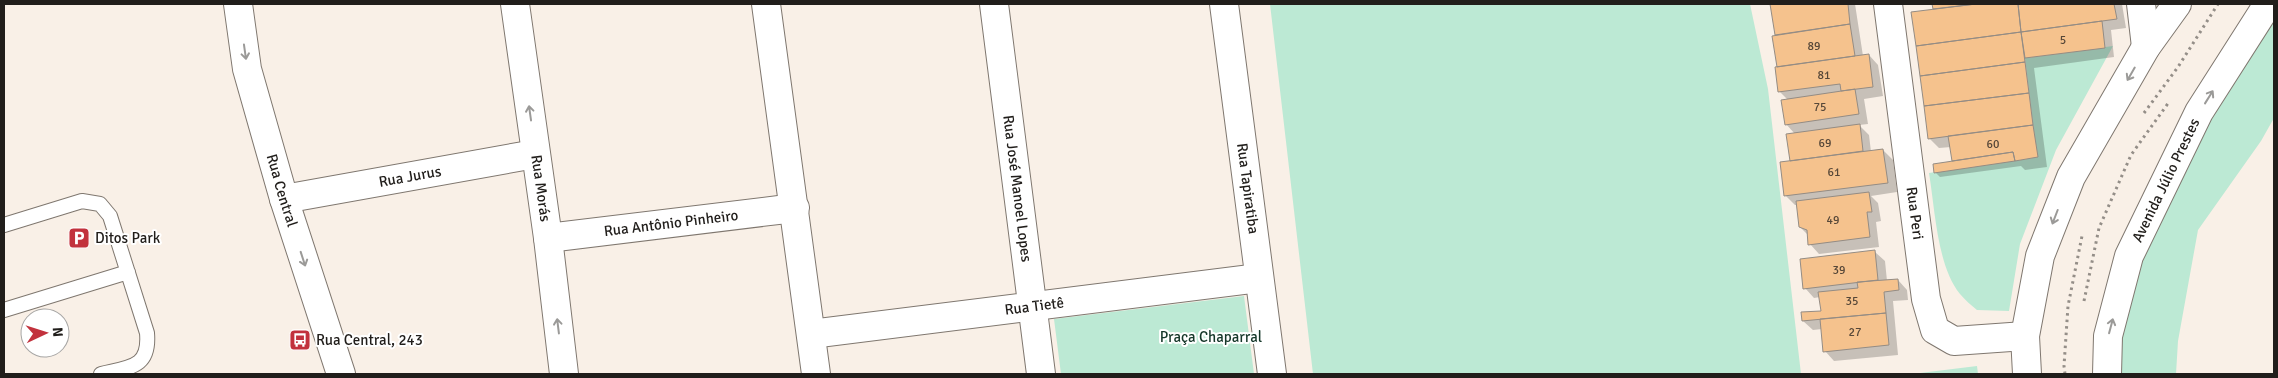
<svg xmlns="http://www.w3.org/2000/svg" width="2278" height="378" font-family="Signika,sans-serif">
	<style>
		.green { fill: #bce9d4 }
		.shadow { fill: #0003 }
		.building { fill: #f5c28d; stroke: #948c84 }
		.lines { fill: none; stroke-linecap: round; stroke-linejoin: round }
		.service-casing { stroke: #7f776f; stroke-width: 16 }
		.minor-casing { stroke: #7f776f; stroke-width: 30 }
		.secondary-casing { stroke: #7f776f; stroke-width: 30 }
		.path { stroke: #948e88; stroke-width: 3; stroke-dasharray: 2.5 4; stroke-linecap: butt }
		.service { stroke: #fff; stroke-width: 14 }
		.minor { stroke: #fff; stroke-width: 28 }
		.secondary { stroke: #fff; stroke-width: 28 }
		.oneway { stroke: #9b9a98 }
		.labels { text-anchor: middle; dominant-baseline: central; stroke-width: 4; stroke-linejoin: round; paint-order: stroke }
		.number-label { font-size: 12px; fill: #564738 }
		.street-label { font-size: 15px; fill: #211e1b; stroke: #fff }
		.poi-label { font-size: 15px; fill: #211e1b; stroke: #fff; text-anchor: start }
		.park-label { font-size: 15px; fill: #153729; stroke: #fff }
	</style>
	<rect width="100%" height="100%" fill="#f9f0e7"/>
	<path class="green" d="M1270,4H1750L1768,89L1801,374H1313Z
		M2274,4V118L2261,141L2198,230L2178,341L2176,374H2112L2135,255Z
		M2113,46L2056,150L2020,244L2009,311L1977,310C1971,305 1965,300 1960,294C1937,266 1935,209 1929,173L2037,157L2025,58Z
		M1244,296L1254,374H1061L1054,319Z
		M1977,366L1978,374H1912Z"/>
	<path class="shadow" d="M1782,4H1855L1863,56L1869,55L1878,65L1883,96L1864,99L1868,124L1859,125L1869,135L1871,152L1883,150L1893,160L1897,192L1871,196L1878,203L1881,221L1876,222L1879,247L1819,254L1810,244L1809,236L1800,227L1797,205H1795L1785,195L1795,134L1786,124L1788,100L1780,92L1776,36L1772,5Z
		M1933,4H2122L2126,28L2111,30L2114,57L2034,68L2047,167L2025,170L2021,166L1940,177L1935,172L1954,162L1951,147L1939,148L1930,139Z
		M1875,252L1885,261L1887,281L1898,280L1907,290L1908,300L1893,301L1898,355L1834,361L1825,351L1822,329L1813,330L1803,321L1822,312L1820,297L1814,298L1805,288Z"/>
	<path class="building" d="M1770,4H1848L1850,24L1775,35Z
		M1932,4H1976L1933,9Z
		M1976,4H2018L2021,32L1916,46L1911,12Z
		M2018,4H2114L2117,19L2021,32Z
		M2102,21L2105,48L2025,58L2021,32Z
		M1850,24L1855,56L1777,67L1772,36Z
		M2021,32L2025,62L1920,76L1916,46Z
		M1869,54L1873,87L1841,91L1840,84L1778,92L1775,67Z
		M2025,62L2029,93L1924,106L1920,76Z
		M1855,89L1859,114L1785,125L1781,100Z
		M2029,93L2033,125L1928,139L1924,106Z
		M1860,124L1863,151L1790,161L1786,134Z
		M2033,125L2038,157L2015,161L2013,152L1952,161L1948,136Z
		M1883,149L1888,183L1784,196L1780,162Z
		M2013,152L2015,161L1934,173L1933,164Z
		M1869,192L1872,212H1867L1870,237L1808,245L1807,230L1799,227L1796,201Z
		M1875,250L1878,280L1803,289L1800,259Z
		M1898,279L1899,290L1884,292L1886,313L1802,321L1801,312L1821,311L1818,292L1858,288L1857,282Z
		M1886,313L1889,345L1823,352L1820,319Z"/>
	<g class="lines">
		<g class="service-casing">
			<path id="service" d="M4,225L82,201L100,204L110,216L147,333C150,368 130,367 101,374
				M4,310L128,272"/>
		</g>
		<g class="minor-casing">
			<g id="minor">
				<path id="s1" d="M238,4L247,69L284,199L341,374"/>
				<path id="s2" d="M515,4L548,238L564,374"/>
				<path d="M766,4L816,374"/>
				<path id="s3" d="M994,4L1041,374"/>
				<path id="s4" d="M1224,4L1272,374"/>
				<path id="s5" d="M1888,4L1926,299L1935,330L1954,341L2025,336"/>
				<path d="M2141,4L2146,47"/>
				<path id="s6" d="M284,199L535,154"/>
				<path id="s7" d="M548,238L795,208"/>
				<path id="s8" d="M811,334L1259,278"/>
			</g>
		</g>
		<g class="secondary-casing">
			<g id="secondary">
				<path d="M2027,374L2025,336L2040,256L2071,177L2146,47L2177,4"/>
				<path id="s9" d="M2107,374L2108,336L2129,256L2199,112L2268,4"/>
			</g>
		</g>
		<path class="path" d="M2144,113L2178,67L2218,4
			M2084,301L2099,228L2131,155L2169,102
			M2065,374L2064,366L2068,306L2082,236"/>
		<use href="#service" class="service"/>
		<use href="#minor" class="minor"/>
		<use href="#secondary" class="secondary"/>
	</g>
	<defs><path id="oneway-shaft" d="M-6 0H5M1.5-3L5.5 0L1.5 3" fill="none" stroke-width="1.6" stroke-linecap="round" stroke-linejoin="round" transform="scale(1.25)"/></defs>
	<g class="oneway">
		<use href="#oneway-shaft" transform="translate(245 52) rotate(82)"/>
		<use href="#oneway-shaft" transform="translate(2131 74) rotate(120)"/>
		<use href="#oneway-shaft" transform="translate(2209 97) rotate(-58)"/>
		<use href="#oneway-shaft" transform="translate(530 113) rotate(-98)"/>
		<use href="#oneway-shaft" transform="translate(2055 217) rotate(111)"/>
		<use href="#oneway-shaft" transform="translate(303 259) rotate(72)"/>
		<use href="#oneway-shaft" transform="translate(558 326) rotate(-97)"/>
		<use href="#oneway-shaft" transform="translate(2111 326) rotate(-75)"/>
	</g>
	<defs>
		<g id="parking-square" transform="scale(1.125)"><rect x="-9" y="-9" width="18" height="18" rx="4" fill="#c2323d" stroke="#fff"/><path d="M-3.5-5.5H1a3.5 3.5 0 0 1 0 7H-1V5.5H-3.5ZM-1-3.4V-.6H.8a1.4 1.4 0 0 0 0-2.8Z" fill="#fff"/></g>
		<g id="bus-square" transform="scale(1.125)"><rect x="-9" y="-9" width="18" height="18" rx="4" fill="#c2323d" stroke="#fff"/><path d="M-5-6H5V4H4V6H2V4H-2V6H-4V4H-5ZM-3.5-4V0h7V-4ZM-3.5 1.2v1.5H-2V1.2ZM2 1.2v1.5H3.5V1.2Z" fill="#fff"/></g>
	</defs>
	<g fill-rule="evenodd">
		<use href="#parking-square" x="79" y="238"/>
		<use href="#bus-square" x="300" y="340"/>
	</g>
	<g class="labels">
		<g class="number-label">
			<text x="2063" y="40">5</text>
			<text x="1814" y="46">89</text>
			<text x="1824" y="75">81</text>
			<text x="1820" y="107">75</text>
			<text x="1825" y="143">69</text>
			<text x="1993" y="144">60</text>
			<text x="1834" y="172">61</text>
			<text x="1833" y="220">49</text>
			<text x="1839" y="270">39</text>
			<text x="1852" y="301">35</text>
			<text x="1855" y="332">27</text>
		</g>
		<g class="street-label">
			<text stroke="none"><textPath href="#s6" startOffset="128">Rua Jurus</textPath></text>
			<text stroke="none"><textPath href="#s9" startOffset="205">Avenida Júlio Prestes</textPath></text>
			<text stroke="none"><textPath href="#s2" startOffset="186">Rua Morás</textPath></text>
			<text stroke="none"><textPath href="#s3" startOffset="186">Rua José Manoel Lopes</textPath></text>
			<text stroke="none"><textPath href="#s4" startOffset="186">Rua Tapiratiba</textPath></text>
			<text stroke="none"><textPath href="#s1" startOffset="192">Rua Central</textPath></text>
			<text stroke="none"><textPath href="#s5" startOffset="211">Rua Peri</textPath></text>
			<text stroke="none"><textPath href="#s7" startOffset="124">Rua Antônio Pinheiro</textPath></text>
			<text stroke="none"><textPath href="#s8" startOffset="225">Rua Tietê</textPath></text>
		</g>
		<g class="poi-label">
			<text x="95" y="238">Ditos Park</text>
			<text x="316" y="340">Rua Central, 243</text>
		</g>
		<g class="park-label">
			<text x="1211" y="337">Praça Chaparral</text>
		</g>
	</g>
	<rect width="2278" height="378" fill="none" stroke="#211e1b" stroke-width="10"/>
	<g transform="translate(45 333) rotate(86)"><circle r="24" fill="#ffffff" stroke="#a6a5a4"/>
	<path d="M0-4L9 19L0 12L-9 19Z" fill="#c2323d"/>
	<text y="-8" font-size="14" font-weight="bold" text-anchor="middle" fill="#211e1b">N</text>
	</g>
</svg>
